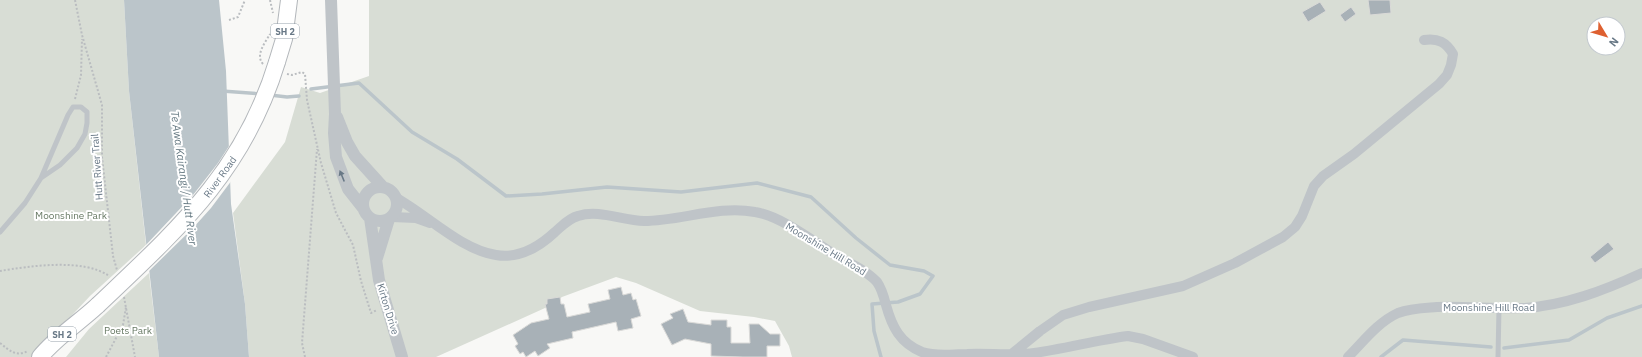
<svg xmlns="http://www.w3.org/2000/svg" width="1642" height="357" font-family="'IBM Plex Sans',sans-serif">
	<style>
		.green { fill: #d8ddd5; fill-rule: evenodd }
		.water { fill: #bbc5ca }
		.pier { fill: #f8f8f6 }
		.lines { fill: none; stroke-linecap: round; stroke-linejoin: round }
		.stream { stroke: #bbc5ca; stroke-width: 3.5 }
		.building { fill: #a8b1b7; stroke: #dadad8 }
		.trunk-casing { stroke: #b3b7bb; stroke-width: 18 }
		.path { stroke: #babdc0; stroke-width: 2; stroke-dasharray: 2 2; stroke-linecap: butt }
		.service { stroke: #bfc4c8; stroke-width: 5 }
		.minor { stroke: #bfc4c8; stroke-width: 10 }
		.tertiary { stroke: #bfc4c8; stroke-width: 12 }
		.trunk { stroke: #fff; stroke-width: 16 }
		.trunk-bridge-casing { stroke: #b3b7bb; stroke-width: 18; stroke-linecap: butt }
		.trunk-bridge { stroke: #fff; stroke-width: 16 }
		.oneway { fill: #687886 }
		.labels { text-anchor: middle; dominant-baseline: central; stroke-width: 4; stroke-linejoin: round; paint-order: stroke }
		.shield { fill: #fff; stroke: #95a0aa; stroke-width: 1 }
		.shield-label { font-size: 9px; font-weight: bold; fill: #687886 }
		.street-label { font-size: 10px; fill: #687886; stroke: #fff }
		.park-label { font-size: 10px; fill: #667863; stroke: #fff }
		.water-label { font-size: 11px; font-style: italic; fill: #647881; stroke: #fff }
	</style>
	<rect width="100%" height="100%" fill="#f8f8f6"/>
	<path class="green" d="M0,0H124L129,91L146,245L90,296L33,357H0Z
		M369,0H1642V357H792L789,346L775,321L754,317L700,311L636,283L616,277L562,297L545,308L436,357H249L245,304L233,213L285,142L301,87L320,93L369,76ZM1594,24H1618V48H1594Z
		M149,273L159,357H66L89,329Z"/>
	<path class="water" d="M124,0H219L226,71L231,204L245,304L249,357H159L129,91Z"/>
	<path class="pier" d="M231,143L232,180L211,208L193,228L147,273L144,247L193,195L218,163Z"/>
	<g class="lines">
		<path class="stream" d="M311,89L359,83L412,132L457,159L506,196L542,194L607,187L681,192L757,183L811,197L856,238L890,265L924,271L933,276L920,294L898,302L872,304L874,331L881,357
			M222,91L262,94
			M270,95L287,97L299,96
			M1504,348L1569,340L1607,318L1642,306
			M1381,357L1403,340L1491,347"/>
	</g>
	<path class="building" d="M1368,0H1390L1391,13L1370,15Z
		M1320,2L1326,11L1308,22L1302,12Z
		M1351,7L1356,14L1345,22L1340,15Z
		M1608,242L1614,249L1595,263L1590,257Z
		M621,287L623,295L631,293L633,300L636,299L641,316L631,319L633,328L618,331L616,322L572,332L573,338L547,344L550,348L538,356L535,351L526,357L523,352L520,354L515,346L518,344L513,335L531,323L549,319L545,304H547V299L560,297L561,304H564L567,317L590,312L588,304L610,299L608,290Z
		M683,309L688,322L711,325V320H727V327H731V343H750L749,324H759L770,334H780V346H767V357H743L711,356V344L685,339L672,345L661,324L673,318L670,314Z"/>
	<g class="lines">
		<g class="trunk-casing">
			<path id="trunk" d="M277,62L284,39L289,0
				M40,357C57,336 79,323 98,305"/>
		</g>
		<path class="path" d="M75,0L82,35L102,105V157L113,256L117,270
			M270,0L273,13
			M229,20L238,17L245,0
			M263,64C255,55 265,43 270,34
			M287,74L292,75L302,72L305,74L307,100L321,163L336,213L353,245L361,281L371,313L377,310
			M75,99L81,75L82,39
			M0,271C29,266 84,258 109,276
			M124,297L135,357
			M0,343C10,351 16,357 28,351
			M106,357L123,325L126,307
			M305,357L302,343L317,149"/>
		<path class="service" d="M0,232L25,203L41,178L60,165L77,148L85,134L87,123V112L81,107H73L68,115L41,178
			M1498,357L1499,308"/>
		<path class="minor" d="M396,198C426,214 461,250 496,255C519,259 539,247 555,232C562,226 569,218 578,216C599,209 623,221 644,221C681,221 718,205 755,212C781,216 813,241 835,255C849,263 866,270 877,282C882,289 884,297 886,305C892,327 900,343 922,352C937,357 952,354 967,354C989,353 1012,356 1034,353C1065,349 1096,340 1128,336L1143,339L1193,357
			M392,217L416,218L430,223
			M1013,353L1040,331L1063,315L1089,307L1183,286L1235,263L1283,237L1295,227L1302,216L1314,186L1323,176L1354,154L1439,84L1447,75L1451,65L1453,54C1446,42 1438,38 1424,40
			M1348,357C1363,342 1378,322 1398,313C1411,308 1424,308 1437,307C1466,306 1494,309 1523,308C1564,306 1605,290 1642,273"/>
		<path class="tertiary" d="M331,0L335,114L334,133L336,157L348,189L363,208
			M337,117L347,142L355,156L383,187
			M363 204a17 17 0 1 1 34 0a17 17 0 1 1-34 0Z
			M370,218L379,280L402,357
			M377,258L389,219"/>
		<use href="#trunk" class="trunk"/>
		<g class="trunk-bridge-casing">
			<path id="trunk-bridge" d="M98,305C178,229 244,171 277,62"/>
		</g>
		<use href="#trunk-bridge" class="trunk-bridge"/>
	</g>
	<defs><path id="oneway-solid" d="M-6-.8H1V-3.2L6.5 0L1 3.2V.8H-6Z"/></defs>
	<use class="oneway" href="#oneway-solid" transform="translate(342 176) rotate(-112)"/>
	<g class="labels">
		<g class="shield">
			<rect x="271" y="24" width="28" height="14" rx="3"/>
			<rect x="48" y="327" width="28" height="14" rx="3"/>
		</g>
		<g class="shield-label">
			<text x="285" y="31">SH 2</text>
			<text x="62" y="334">SH 2</text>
		</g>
		<g class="street-label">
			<text transform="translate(97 167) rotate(-94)">Hutt River Trail</text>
			<text transform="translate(220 177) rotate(-54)">River Road</text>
			<text transform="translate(826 249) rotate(31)">Moonshine Hill Road</text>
			<text x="1489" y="307">Moonshine Hill Road</text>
			<text transform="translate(388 309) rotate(73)">Kirton Drive</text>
		</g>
		<g class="park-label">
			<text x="71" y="215">Moonshine Park</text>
			<text x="128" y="330">Poets Park</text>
		</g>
		<g class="water-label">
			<text transform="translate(184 178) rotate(82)">Te Awa Kairangi / Hutt River</text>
		</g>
	</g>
	<g transform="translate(1606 36) rotate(128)"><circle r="19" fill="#ffffff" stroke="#c3c9cf"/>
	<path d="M0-3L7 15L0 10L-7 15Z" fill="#de6030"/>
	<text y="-6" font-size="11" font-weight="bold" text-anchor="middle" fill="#687886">N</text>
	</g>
</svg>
